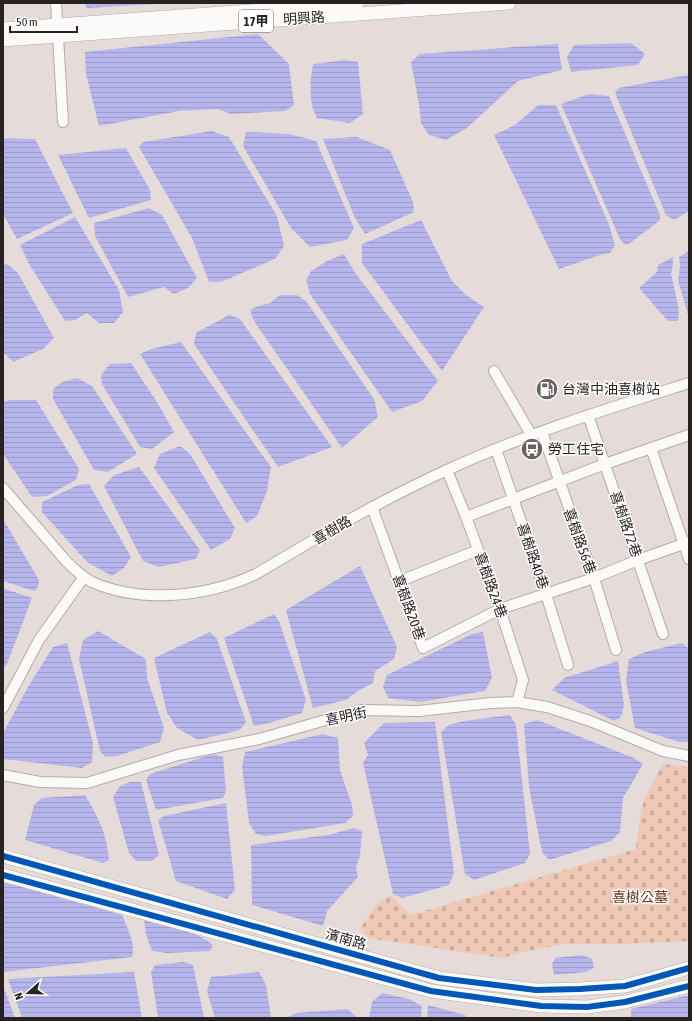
<svg xmlns="http://www.w3.org/2000/svg" width="692" height="1021" font-family="'Asap Condensed','Noto Sans TC',sans-serif">
	<style>
		.cemetery { fill: url(#cemetery-stones) }
		.water { fill: url(#water-rules) }
		.lines { fill: none; stroke-linecap: round; stroke-linejoin: round }
		.minor-casing { stroke: #b2aca9; stroke-width: 12 }
		.major-casing { stroke: #b2aca9; stroke-width: 14 }
		.minor { stroke: #fbfaf9; stroke-width: 10 }
		.major { stroke: #fbfaf9; stroke-width: 13 }
		.cycleway-casing { stroke: #fff; stroke-width: 8 }
		.cycleway { stroke: #0057b8; stroke-width: 6 }
		.labels { text-anchor: middle; dominant-baseline: central; stroke-width: 3; stroke-linejoin: round; paint-order: stroke }
		.shield { fill: #fff; stroke: #686463; stroke-width: 1 }
		.shield-label { font-size: 13px; font-weight: bold; fill: #282220 }
		.street-label { font-size: 14px; fill: #282220; stroke: #fff }
		.poi-label { font-size: 14px; fill: #282220; stroke: #fff; text-anchor: start }
		.park-label { font-size: 14px; fill: #673218; stroke: #fff }
	</style>
	<defs>
		<pattern id="cemetery-stones" width="16" height="16" patternUnits="userSpaceOnUse"><rect width="16" height="16" fill="#efc8b6"/><path d="M2 7V4a2 2 0 0 1 4 0v3zM10 15v-3a2 2 0 0 1 4 0v3z" fill="#cdac9c"/></pattern>
		<pattern id="water-rules" width="6" height="5" patternUnits="userSpaceOnUse"><rect width="6" height="5" fill="#b7b6ec"/><path d="M0 2.5h6" fill="none" stroke="#9d9cca"/></pattern>
	</defs>
	<rect width="100%" height="100%" fill="#e5dcd9"/>
	<path class="cemetery" d="M663,764L689,767V941L620,944H564L523,952L502,958L369,938L360,929L377,903L391,895L410,915L636,849L640,817L644,800Z"/>
	<path class="water" d="M84,3H163L158,4L87,8Z
		M258,34L289,64L294,105L285,111L231,114L218,109L179,111L99,126L86,74L85,52Z
		M631,43L645,54L638,65L571,72L567,57L574,45Z
		M558,44L562,70L518,81L467,128L446,140L429,135L421,123L419,104L411,62L420,54Z
		M345,60L358,62L363,114L350,123L317,118C308,101 310,83 313,64Z
		M687,75L689,77V211L674,220L666,215L615,93L619,88Z
		M589,94L609,96L660,215V220L629,244L625,245L620,239L561,104Z
		M538,105H556L608,222L615,245L610,253L603,254L559,269L494,135L515,125Z
		M212,131L229,137L277,216L284,246L275,259L221,282H209L192,238L139,147L143,142Z
		M246,132L289,134L316,141L354,228L347,240L310,247L291,228L243,146Z
		M357,137L390,150L413,202L414,212L365,234L355,218L323,139Z
		M3,138L35,139L73,213L17,239L3,214Z
		M126,148L150,190L151,200L89,218L58,155Z
		M149,208L162,215L197,278L188,288L174,294L164,287L128,297L95,236L94,223Z
		M75,217L119,290L123,312L114,323H99L87,313L75,320L65,321L29,264L20,245Z
		M421,220L452,281L466,295L484,307L442,371L362,263V244Z
		M689,251V318L678,280L680,267L679,257Z
		M344,254L356,274L438,381L422,401L392,412L310,294L306,280L311,271L327,261Z
		M673,257V265L671,273L679,310L678,321H668L639,288L657,272L658,265Z
		M6,263L18,273L54,338L43,349L13,362L3,352V265Z
		M280,295H297L306,301L374,399L378,417L342,448L254,321L250,310L258,306L270,303Z
		M229,315L240,319L332,447L278,467L194,344L196,333Z
		M181,342L271,467L267,491L257,516L246,523L140,354L151,349Z
		M131,363L157,402L174,432L152,449L140,447L102,384L101,375L110,364Z
		M77,378L92,386L137,454L108,472L94,470L53,399V389L62,382Z
		M11,400H36L79,469L76,480L47,496L32,497L3,454V402Z
		M180,446L190,454L235,528L230,539L211,550L154,468L160,454Z
		M139,467L200,550L196,559L159,567L143,561L104,486L114,475Z
		M89,484L131,557L124,568L112,576L87,562L42,512V502L78,485Z
		M3,519L39,580L38,587L34,591L3,581Z
		M360,566L397,647L394,659L375,671L373,683L358,691L346,700L313,708L286,610Z
		M3,588L32,598L7,664L3,668Z
		M274,614L279,621L306,700L302,713L266,724L254,726L224,638Z
		M98,631L146,659L147,678L164,728L160,742L117,756L105,757L100,751L79,659L83,640Z
		M210,632L217,639L246,722L240,730L198,740L177,728L167,713L154,658Z
		M483,632L492,678L485,691L420,702L388,698L383,687L387,675L472,634Z
		M67,643L93,743L92,762L82,768L3,759V733L29,685L53,647Z
		M682,643L689,649V742H679L635,728L626,681L629,659L645,652Z
		M618,661L624,705L621,717L614,721L552,690L564,678Z
		M510,715L516,725L530,854L525,863L474,880L465,874L441,732L449,725L464,721Z
		M537,720L634,758L643,764L623,798L620,832L611,841L549,860L542,852L529,787L524,724Z
		M435,722L454,873L449,885L402,898L393,894L363,763L368,755L364,743L384,723Z
		M323,734L338,738L340,770L352,805L353,816L345,823L266,836L256,834L249,823L242,766L245,752Z
		M213,754L223,757L226,791L223,798L156,810L146,780L150,774Z
		M130,782H141L159,855L152,861H136L129,853L113,797L120,786Z
		M85,795C98,817 107,834 109,860L103,863L25,840L34,805L42,798Z
		M226,803L235,890L227,899L176,881L158,820L164,816Z
		M354,828L362,831L360,856L356,867L358,877L327,911L323,926L252,905L251,845L328,835Z
		M3,882L122,915C127,928 136,943 132,957L3,972Z
		M144,920C167,926 195,929 213,945L210,951L167,953L152,951L146,934Z
		M582,955L592,959L594,968L586,972L554,975L552,964L555,958Z
		M184,962L193,965L204,1018H158L151,972L155,965Z
		M134,972L142,1018H22L8,979Z
		M259,972L266,985L271,1018H215L207,991L211,977Z
		M3,985L15,1018H3Z
		M382,993L409,999L422,1006L421,1018H369L372,1002Z
		M689,995V1018H631V1009Z
		M428,1005L465,1015L467,1018H427Z
		M347,1009L358,1018H286L296,1013Z"/>
	<g class="lines">
		<g class="minor-casing">
			<path id="minor" d="M56,3L63,122
				M494,371L532,436
				M588,415L663,634
				M542,432L594,578L616,650
				M651,448L689,559
				M496,449L546,594L568,665
				M447,470L466,517L500,609L523,680L517,702
				M3,488L66,561C74,569 82,577 92,582C142,604 207,597 256,574C318,537 381,500 447,470C525,434 607,409 689,383
				M372,507L423,648L500,609L594,578L638,560L689,542
				M466,517L605,464L689,435
				M400,581L478,550
				M3,708L39,640L84,577
				M3,775L40,782L87,783L178,755L259,739L361,710L419,711L490,703L517,702L547,707L590,721L663,751L689,756"/>
		</g>
		<g class="major-casing">
			<path id="major" d="M3,29L357,3
				M3,40L509,3
				M3,856L439,978L536,990L580,989L625,986L689,968
				M3,875L431,991L541,1006L587,1007L625,1002L689,986"/>
		</g>
		<use href="#minor" class="minor"/>
		<use href="#major" class="major"/>
		<g class="cycleway-casing">
			<path id="cycleway" d="M3,856L439,978L536,990L580,989L625,986L689,968
				M3,875L431,991L541,1006L587,1007L625,1002L689,986"/>
		</g>
		<use href="#cycleway" class="cycleway"/>
	</g>
	<defs>
		<g id="fuel-disc" transform="scale(1.15)"><circle r="9.5" fill="#6a6361" stroke="#fff"/><path d="M-5.5-6h7V0h2V4h1.3V-2.5L3-4.5l.8-.8L6-3V5H2.5V1h-1V6h-7ZM-4.2-4.7v3.2H.2V-4.7Z" fill="#fff"/></g>
		<g id="bus-disc" transform="scale(1.15)"><circle r="9.5" fill="#6a6361" stroke="#fff"/><path d="M-5-6H5V4H4V6H2V4H-2V6H-4V4H-5ZM-3.5-4V0h7V-4ZM-3.5 1.2v1.5H-2V1.2ZM2 1.2v1.5H3.5V1.2Z" fill="#fff"/></g>
	</defs>
	<g fill-rule="evenodd">
		<use href="#fuel-disc" x="547" y="389"/>
		<use href="#bus-disc" x="532" y="449"/>
	</g>
	<g class="labels">
		<rect class="shield" x="239" y="10" width="34" height="22" rx="3"/>
		<g class="shield-label">
			<text x="256" y="21">17甲</text>
		</g>
		<g class="street-label">
			<text transform="translate(304 18) rotate(-4)">明興路</text>
			<text transform="translate(626 524) rotate(71)">喜樹路72巷</text>
			<text transform="translate(332 530) rotate(-30)">喜樹路</text>
			<text transform="translate(580 541) rotate(70)">喜樹路56巷</text>
			<text transform="translate(533 556) rotate(71)">喜樹路40巷</text>
			<text transform="translate(491 585) rotate(70)">喜樹路24巷</text>
			<text transform="translate(409 607) rotate(70)">喜樹路20巷</text>
			<text transform="translate(346 716) rotate(-12)">喜明街</text>
			<text transform="translate(346 939) rotate(16)">濱南路</text>
		</g>
		<g class="poi-label">
			<text x="562" y="389">台灣中油喜樹站</text>
			<text x="548" y="449">勞工住宅</text>
		</g>
		<g class="park-label">
			<text x="640" y="897">喜樹公墓</text>
		</g>
	</g>
	<rect width="692" height="1021" fill="none" stroke="#282220" stroke-width="8"/>
	<g transform="translate(28 993) rotate(250)" stroke="#ffffff" stroke-width="3" paint-order="stroke">
	<path d="M0-3L7 15L0 10L-7 15Z" fill="#282220"/>
	<text y="-6" font-size="11" font-weight="bold" text-anchor="middle" fill="#282220">N</text>
	</g>
	<path d="M10 26v6h67v-6" fill="none" stroke="#282220" stroke-width="2"/>
	<text x="16" y="26" font-size="12" fill="#282220" stroke="#ffffff" stroke-width="3" paint-order="stroke">50 m</text>
</svg>
